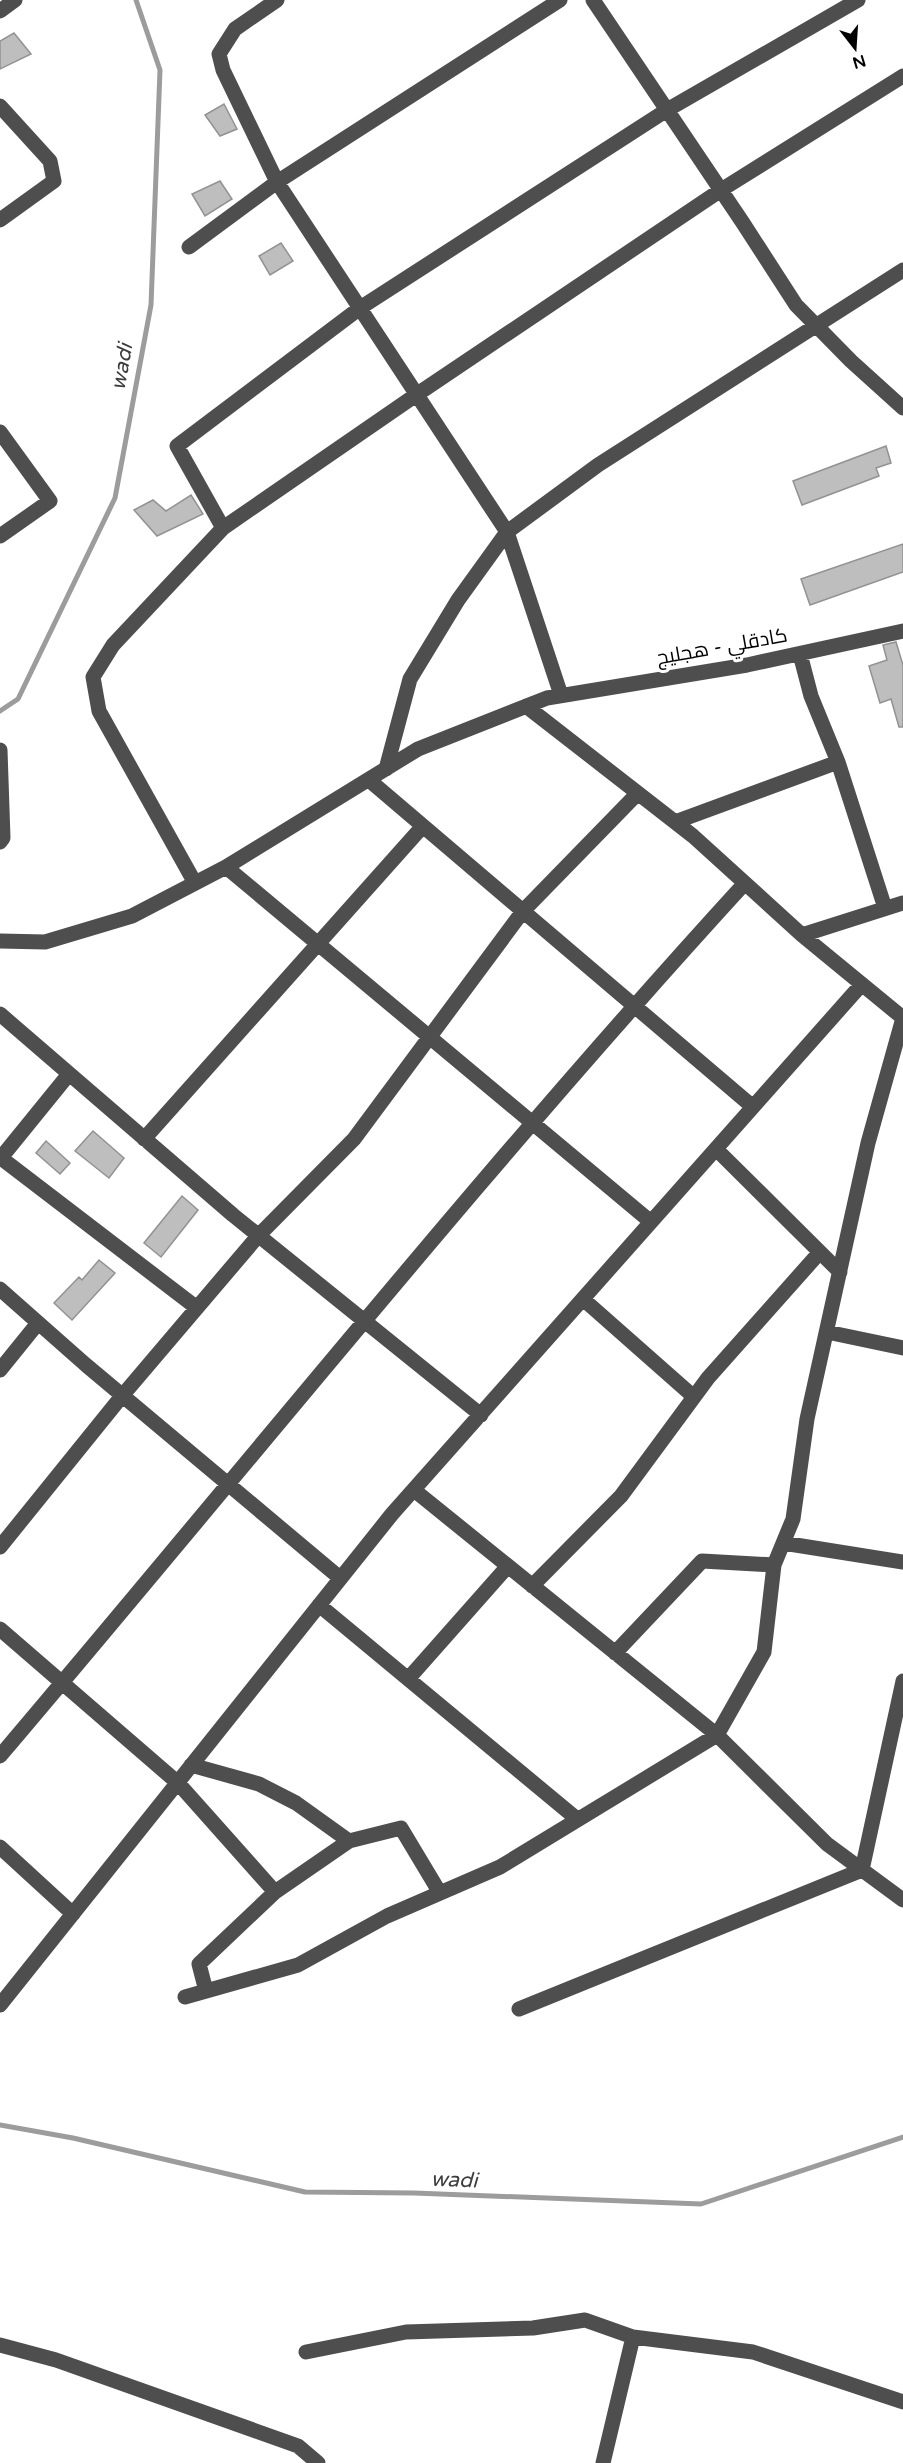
<svg xmlns="http://www.w3.org/2000/svg" width="903" height="2463" font-family="'Varela Round',Cairo,sans-serif">
	<style>
		.lines { fill: none; stroke-linecap: round; stroke-linejoin: round }
		.stream { stroke: #9c9c9c; stroke-width: 5 }
		.building { fill: #bebebe; stroke: #929292; stroke-width: 1.5 }
		.minor { stroke: #4e4e4e; stroke-width: 15 }
		.labels { text-anchor: middle; dominant-baseline: central; stroke-width: 6; stroke-linejoin: round; paint-order: stroke }
		.street-label { font-size: 20px; fill: #000; stroke: #fff }
		.water-label { font-size: 21px; font-style: italic; fill: #3d3d3d; stroke: #fff }
	</style>
	<rect width="100%" height="100%" fill="#fff"/>
	<g class="lines">
		<path class="stream" d="M0,711L18,699L115,498L151,305L160,70L136,0
			M0,2125L73,2138L305,2192L414,2193L701,2204L903,2137"/>
	</g>
	<path class="building" d="M14,33L31,54L0,69V41Z
		M224,104L237,129L220,136L205,115Z
		M220,181L232,199L205,216L192,194Z
		M281,243L293,261L270,275L259,256Z
		M886,446L891,463L876,468L879,476L802,505L793,481Z
		M191,495L203,514L157,536L134,510L153,500L166,511Z
		M903,544V572L810,605L801,579Z
		M896,642L903,665V727H899L891,699L880,703L869,666L887,660L883,645Z
		M93,1131L124,1158L109,1178L75,1151Z
		M46,1141L70,1163L60,1174L36,1153Z
		M182,1196L198,1210L161,1257L144,1243Z
		M99,1260L115,1273L72,1320L54,1303L79,1277L82,1280Z"/>
	<g class="lines">
		<path class="minor" d="M277,0L235,29L219,54L223,70L277,182L507,532L561,695
			M593,0L743,223L796,305L851,361L903,408
			M0,11L15,0
			M0,106L50,161L54,181L0,220
			M189,247L277,182L560,0
			M0,432L50,501L0,536
			M223,528L177,446L360,308L667,110L858,0
			M800,654L811,696L838,762L885,908
			M526,706L693,836L802,935L903,1018
			M0,750L3,838L0,842
			M386,769L410,679L458,600L507,532L598,465L903,270
			M369,780L753,1107
			M675,822L838,762
			M226,867L651,1222
			M195,883L99,711L93,677L113,645L223,528L416,395L721,190L903,76
			M802,935L903,903
			M0,941L45,942L132,916L226,867L418,749L547,698L747,665L903,631
			M0,1014L233,1215L481,1415
			M144,1139L423,826
			M716,1149L840,1272
			M1,1158L197,1308
			M0,1159L69,1074
			M0,1289L86,1365L340,1578
			M583,1299L694,1397
			M827,1332L903,1348
			M0,1370L38,1323
			M414,1490L717,1735L827,1844L903,1900
			M783,1543L903,1562
			M0,1547L122,1396L258,1236L354,1139L523,911L638,793
			M532,1586L621,1496L708,1378L820,1252
			M319,1605L577,1819
			M0,1629L178,1783L275,1892
			M615,1653L702,1561L774,1565
			M408,1679L508,1566
			M0,1756C248,1464 487,1165 745,883
			M191,1765L259,1784L296,1803L349,1841
			M0,1847L73,1914
			M206,1991L199,1964L275,1892L349,1841L401,1828L440,1893
			M185,1997L298,1965L387,1916L500,1867L717,1735L764,1652L774,1565L793,1519L807,1419L868,1143L903,1018
			M0,2005L392,1514L862,984
			M519,2009L862,1870L903,1681
			M0,2345L56,2360L298,2446L318,2463
			M306,2352L406,2332L533,2328L585,2320L633,2337L753,2352L903,2402
			M603,2463L633,2337"/>
	</g>
	<g class="labels">
		<g class="street-label">
			<text transform="translate(722 647) rotate(-10)">كادقلي - هجليج</text>
		</g>
		<g class="water-label">
			<text transform="translate(122 367) rotate(-80)">wadi</text>
			<text transform="translate(454 2180) rotate(2)">wadi</text>
		</g>
	</g>
	<g transform="translate(855 48) rotate(163)" stroke="#ffffff" stroke-width="4.5" paint-order="stroke">
	<path d="M0-4.5L10 22L0 15L-10 22Z" fill="#000000"/>
	<text y="-9" font-size="16" font-weight="bold" text-anchor="middle" fill="#000000">N</text>
	</g>
</svg>
